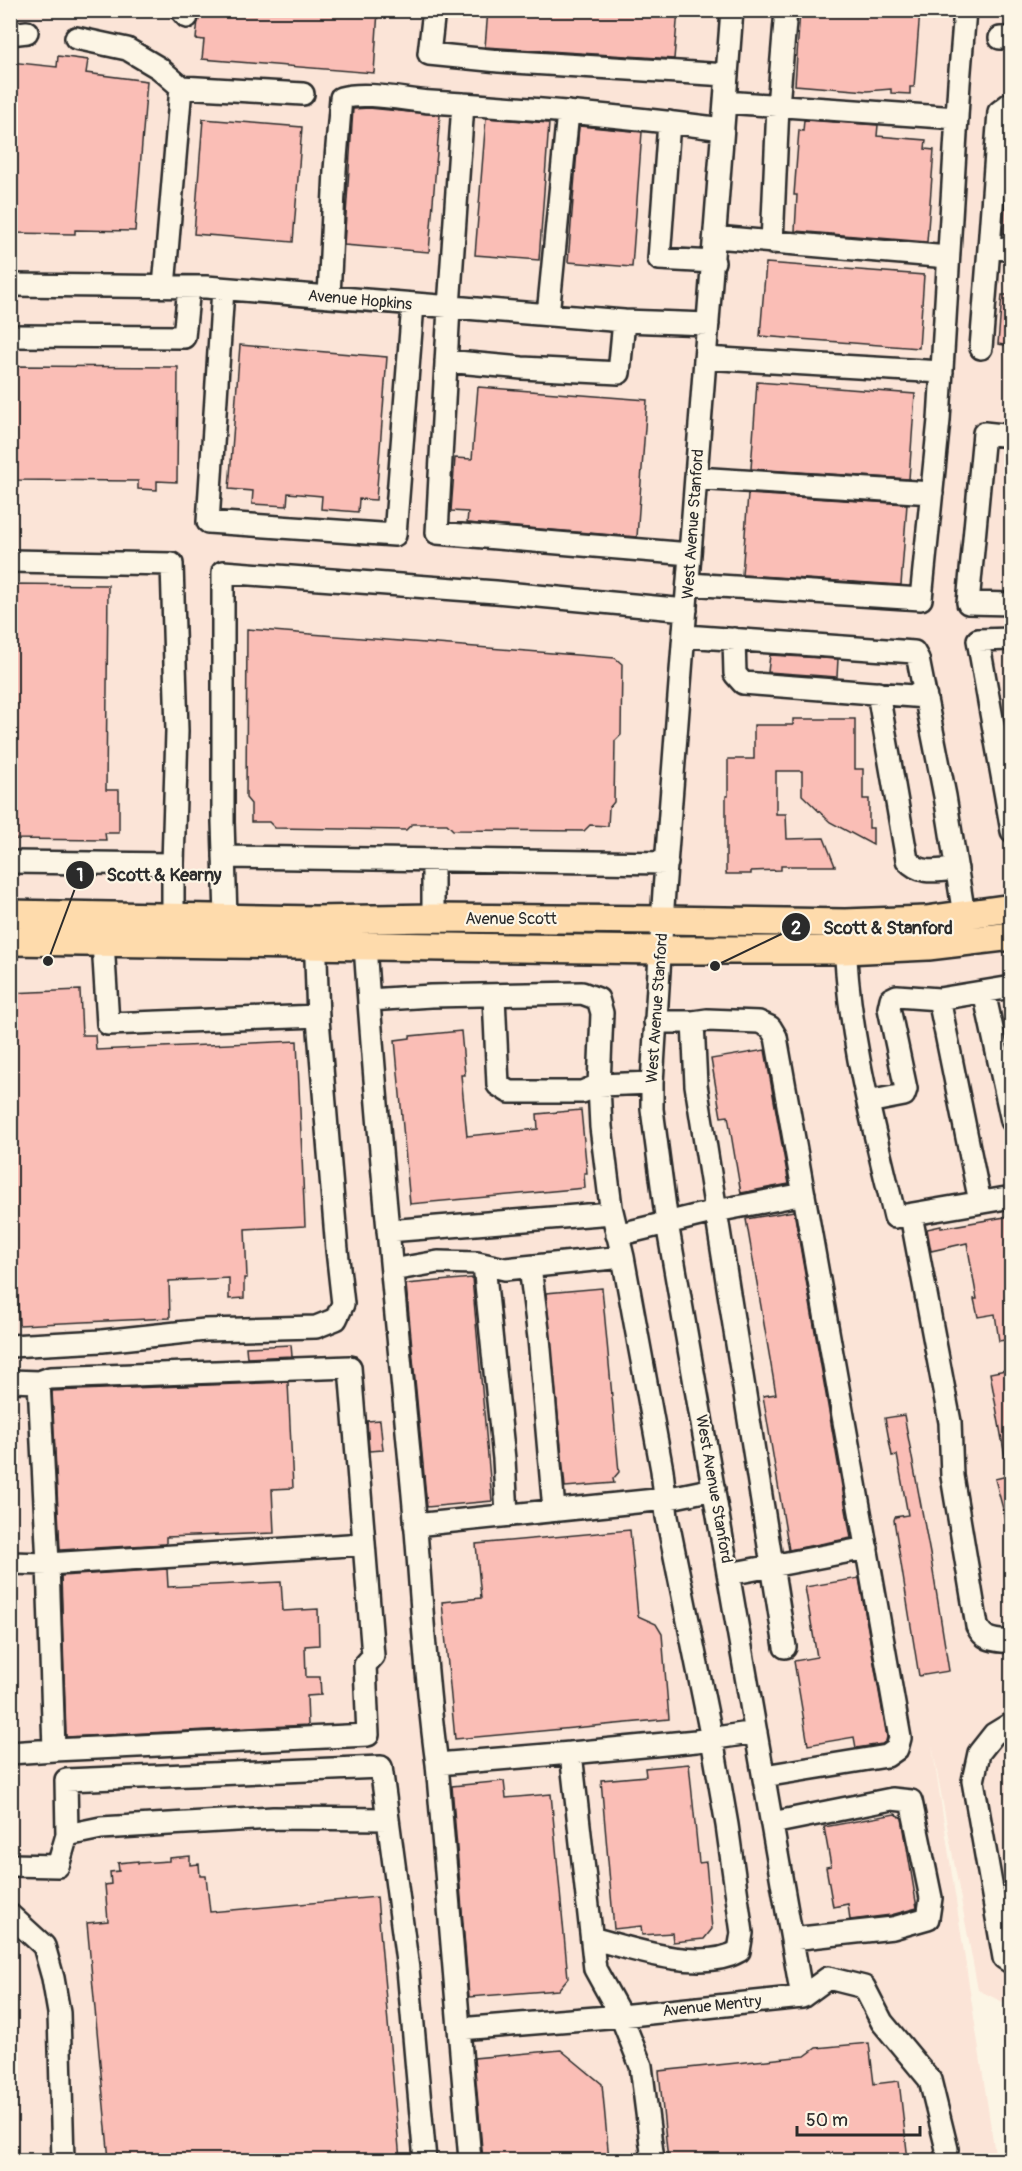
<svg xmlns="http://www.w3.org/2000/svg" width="1022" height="2171" font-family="Pangolin,sans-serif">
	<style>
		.built { fill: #fbe4d7 }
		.building { fill: #fabeb6; stroke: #2b2b2b; stroke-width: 1.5 }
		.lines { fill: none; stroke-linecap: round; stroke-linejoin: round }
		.minor-casing { stroke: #2b2b2b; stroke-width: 26 }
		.major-casing { stroke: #2b2b2b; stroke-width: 32 }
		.minor { stroke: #fcf5e5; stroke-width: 21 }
		.major { stroke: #fedbac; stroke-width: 27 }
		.labels { text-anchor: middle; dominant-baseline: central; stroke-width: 4.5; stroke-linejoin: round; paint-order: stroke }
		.street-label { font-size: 16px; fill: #2b2b2b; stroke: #fcf5e5 }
		.leader { fill: none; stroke: #2b2b2b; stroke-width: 2 }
		.callout-dot { fill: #2b2b2b; stroke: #fcf5e5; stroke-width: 2 }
		.mark-label { font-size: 18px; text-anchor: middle; font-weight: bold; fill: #fff }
		.callout-label { font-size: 18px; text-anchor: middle; font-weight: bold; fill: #2b2b2b; stroke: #fcf5e5; stroke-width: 4.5; stroke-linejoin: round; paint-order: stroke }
	</style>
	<rect width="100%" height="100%" fill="#fcf5e5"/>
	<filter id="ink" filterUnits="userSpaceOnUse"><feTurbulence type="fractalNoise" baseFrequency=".0167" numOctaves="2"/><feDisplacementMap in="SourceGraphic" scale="12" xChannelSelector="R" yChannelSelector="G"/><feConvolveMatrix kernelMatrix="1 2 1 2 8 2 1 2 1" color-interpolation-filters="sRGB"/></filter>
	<g filter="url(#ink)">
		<path class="built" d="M37,10L1011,11V2006L978,1990L932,1745L996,2160H11L10,13Z"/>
		<path class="building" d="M199,10H378L374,73L202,59L204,40L196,39Z
			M488,10H678L674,59L485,47Z
			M800,10H920L914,87H910V94L891,93V89L867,91L795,85Z
			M58,56L88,60L86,73L147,81L135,231L75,230V234L10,233V62L57,67Z
			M369,108L440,115L429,252L344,245L353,109Z
			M486,118L549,123L539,260L475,255Z
			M203,119L302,127L293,242L194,234Z
			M804,120L878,125L877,136L926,140L925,149L934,150L927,242L795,231L797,195H794L799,130L803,131Z
			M579,126L642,132L632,267L568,262Z
			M1007,175H1011V234L1003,233Z
			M766,263L924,275L919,348L760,336Z
			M1002,295H1011V346L998,344Z
			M240,345L387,357L376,500L359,499L358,512L321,509L322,496L288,493L287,506L252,504L253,491L229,489Z
			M10,366L178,367L177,482L157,481V490L138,489V481L10,480Z
			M757,382L915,394L909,479L751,469Z
			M478,387L647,400L637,537L467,523L468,512L451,511L455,458L472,459Z
			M748,494L907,504L901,585L742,575Z
			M10,584L108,585L106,790H119V833H105L106,840L10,839Z
			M247,629L615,658L622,664L621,735L615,741L614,802L609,808L608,826L590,825L584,831L453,830L447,824H412L406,830L275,828L269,822H251V804L246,798Z
			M770,655L838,659L837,677L768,672Z
			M793,719H855V769H863V799H869V828H873V845L830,822L802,795V771H776V814H786L787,839L824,838L835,866H781V870L751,871V874H726V796H728V759H754V725H793Z
			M80,990L82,1035H95L96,1050L297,1041L305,1226L245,1229L247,1278H244V1298L229,1299V1278L169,1281L170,1318L19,1325L10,1134V993Z
			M461,1031L465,1075H461L467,1136L538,1129L537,1114L581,1110L587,1173H584L585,1188L410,1204L395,1040L410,1038V1036Z
			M765,1050L789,1184L741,1193L728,1116L721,1117L711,1059Z
			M794,1211L851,1538L789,1550L763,1396L776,1394L746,1219Z
			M1011,1216V1339L999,1341L995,1314L978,1317L974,1299H977L967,1243L931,1251L927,1229L941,1226V1228Z
			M472,1278L492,1501L427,1507L406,1284Z
			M602,1288L619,1472L613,1479L614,1483L565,1487L546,1293Z
			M291,1345L292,1356L247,1358L246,1347Z
			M1011,1369V1456L1005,1457L990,1373Z
			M288,1382L293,1488L272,1489L274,1533L166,1537V1544L60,1550L52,1391Z
			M904,1415L931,1559L949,1671L919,1676L894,1520L895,1517L908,1515L897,1455L892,1456L885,1418Z
			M380,1420L383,1450L369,1451L367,1421Z
			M1011,1475V1524H1007L995,1479Z
			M630,1530L638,1616L656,1624L662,1634L669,1719L455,1739L442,1602L481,1598L476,1544Z
			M167,1569L168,1587L281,1582L283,1611L318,1609L319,1645L305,1646L306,1677H320L321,1695L307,1696L308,1725L66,1737L61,1576Z
			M859,1578L887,1737L886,1741L882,1744L856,1748L854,1737L808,1745L794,1661L817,1657L805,1587Z
			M689,1764L699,1863L706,1862L712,1929L704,1939L673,1942L672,1933L642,1935L641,1926L614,1929L601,1780L646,1776L645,1768Z
			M504,1781L506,1798L551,1794L568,1978L558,1990L469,1997L452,1786Z
			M895,1814L902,1818L917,1908L891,1915L850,1920L848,1904L833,1907L826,1867L831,1866L824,1827Z
			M190,1856V1865L199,1864L200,1876H206L210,1912L377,1897L400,2160H109L87,1923L108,1921L105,1885L111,1884L110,1872L119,1871L118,1863L138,1861V1863L169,1861V1858Z
			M869,2043L874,2084L899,2081L908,2160H668L659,2071L805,2056L816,2048Z
			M561,2050L602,2084L609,2160H483L474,2058Z"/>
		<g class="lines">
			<g class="minor-casing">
				<path id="minor" d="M181,10L187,17
					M434,10L429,54L499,61L727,75
					M732,10L664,891L652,1083V1109L667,1223L802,1997
					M10,34L27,32
					M76,38L127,49L159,68L181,87
					M1000,38H1012
					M725,102L957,118
					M1012,102L999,112L989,248L1012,249
					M463,104L449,307L437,533L690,554
					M669,122L659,259L714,262
					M716,237L948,257
					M772,243L778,106L786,10
					M10,285L206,287L624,321L708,324
					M164,287L181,87L303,94
					M223,289L208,522L395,535L413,304
					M329,297L335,170L341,98C365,91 405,100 431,102C529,108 626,116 723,129
					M548,315L568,112
					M10,336L184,337L189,287
					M981,348L989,248
					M705,358L942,372
					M446,361L522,368L619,373L624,321
					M1012,436L984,433L968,603L1012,604
					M696,478L932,493
					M10,561L172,564L177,731L173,864V917
					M688,584L921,599L939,420L959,83L965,10
					M685,636L914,652L918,659L945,796L964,915
					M734,639L735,674L743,683L926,697
					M1012,639L978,640L1012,831
					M878,693L907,860C922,876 937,870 957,869
					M224,857L667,863
					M433,860V918
					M10,862L173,864
					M226,917L223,822V572L496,592L686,610
					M845,936C847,1031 873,1125 895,1217L1012,1197
					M103,942L108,1024L318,1016
					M365,945C377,1125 395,1304 412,1484C421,1577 424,1671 437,1764L470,2160
					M984,992L1012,1121
					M494,996L498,1085L509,1092H582L599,1085L652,1083
					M939,999L980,1202
					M369,1000L431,996L582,993L598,999L602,1013L599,1085L601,1127L611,1207L623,1257L662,1470L667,1517L712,1739L727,1825L742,1933L739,1951C702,1973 631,1949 592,1938
					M655,1022H693L707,1020L759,1022L770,1027L776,1037L900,1738L897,1749L887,1756L764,1776
					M693,1022L696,1085L785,1647
					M868,1102L904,1095L906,1089L889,1008L891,999L897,996L939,999L1012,987
					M911,1215L950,1422L952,1476L977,1626C985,1642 995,1640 1012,1642
					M388,1231L612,1213
					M617,1235L716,1211L804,1194
					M484,1265L504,1459L507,1515
					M530,1267L539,1338L554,1510
					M392,1270L438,1262L477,1263L505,1269L623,1257
					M10,1346L102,1341L205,1330L316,1327L336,1319L343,1304L337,1250L318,1019L315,930
					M10,1381L39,1382L48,1564L54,1750L10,1753
					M39,1382L50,1378L350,1367L373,1656L365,1665L368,1735L54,1750
					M415,1525L665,1499L714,1489
					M10,1563L48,1564L364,1544
					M729,1574L867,1548
					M1012,1723L994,1734L979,1753L973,1781L1004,1958L1012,1963
					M437,1764L571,1753
					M772,1823L892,1799L911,1801L931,1898L928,1918L893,1928L792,1939
					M67,1835L66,1780L381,1767L388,1819
					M10,1865L58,1866L67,1835L101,1828L273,1818L388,1819L408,1969L425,2160
					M10,1915L44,1946L53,1978L59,2013L63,2160
					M802,1997L828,1978L864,1987L882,2022L930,2080L947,2149L945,2160
					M459,2029L621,2016L802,1997
					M653,2160L641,2066L621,2016L595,1969L571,1753L696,1741L756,1732"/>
			</g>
			<g class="major-casing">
				<path id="major" d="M10,914L315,920L433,918L663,920L845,923L926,920L1012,908
					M10,941L661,950H845L928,946L1012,936"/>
			</g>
			<use href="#minor" class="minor"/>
			<use href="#major" class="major"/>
		</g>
	</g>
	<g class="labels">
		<g class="street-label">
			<text transform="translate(360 300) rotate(5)">Avenue Hopkins</text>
			<text transform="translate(693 524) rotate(-86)">West Avenue Stanford</text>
			<text x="511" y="919">Avenue Scott</text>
			<text transform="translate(657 1008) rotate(-86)">West Avenue Stanford</text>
			<text transform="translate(714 1489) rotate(80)">West Avenue Stanford</text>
			<text transform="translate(712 2006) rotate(-6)">Avenue Mentry</text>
		</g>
	</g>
	<path class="leader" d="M48 961L80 875M715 966L796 927"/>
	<g class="callout-dot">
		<circle cx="48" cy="961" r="6"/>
		<circle cx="715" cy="966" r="6"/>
		<circle cx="80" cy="875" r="15"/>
		<circle cx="796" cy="927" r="15"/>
	</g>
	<g class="mark-label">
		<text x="80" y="881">1</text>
		<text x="796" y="934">2</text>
	</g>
	<g class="callout-label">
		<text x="164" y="881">Scott &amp; Kearny</text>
		<text x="888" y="934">Scott &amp; Stanford</text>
	</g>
	<rect width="1022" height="2171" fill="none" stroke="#fcf5e5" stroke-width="36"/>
	<rect x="18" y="18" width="986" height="2135" fill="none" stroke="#2b2b2b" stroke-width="2" filter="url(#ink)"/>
	<path d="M797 2126v9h123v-9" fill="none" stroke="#2b2b2b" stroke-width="3"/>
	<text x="806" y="2126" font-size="18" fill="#2b2b2b" stroke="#fcf5e5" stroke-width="4.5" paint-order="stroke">50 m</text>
</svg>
